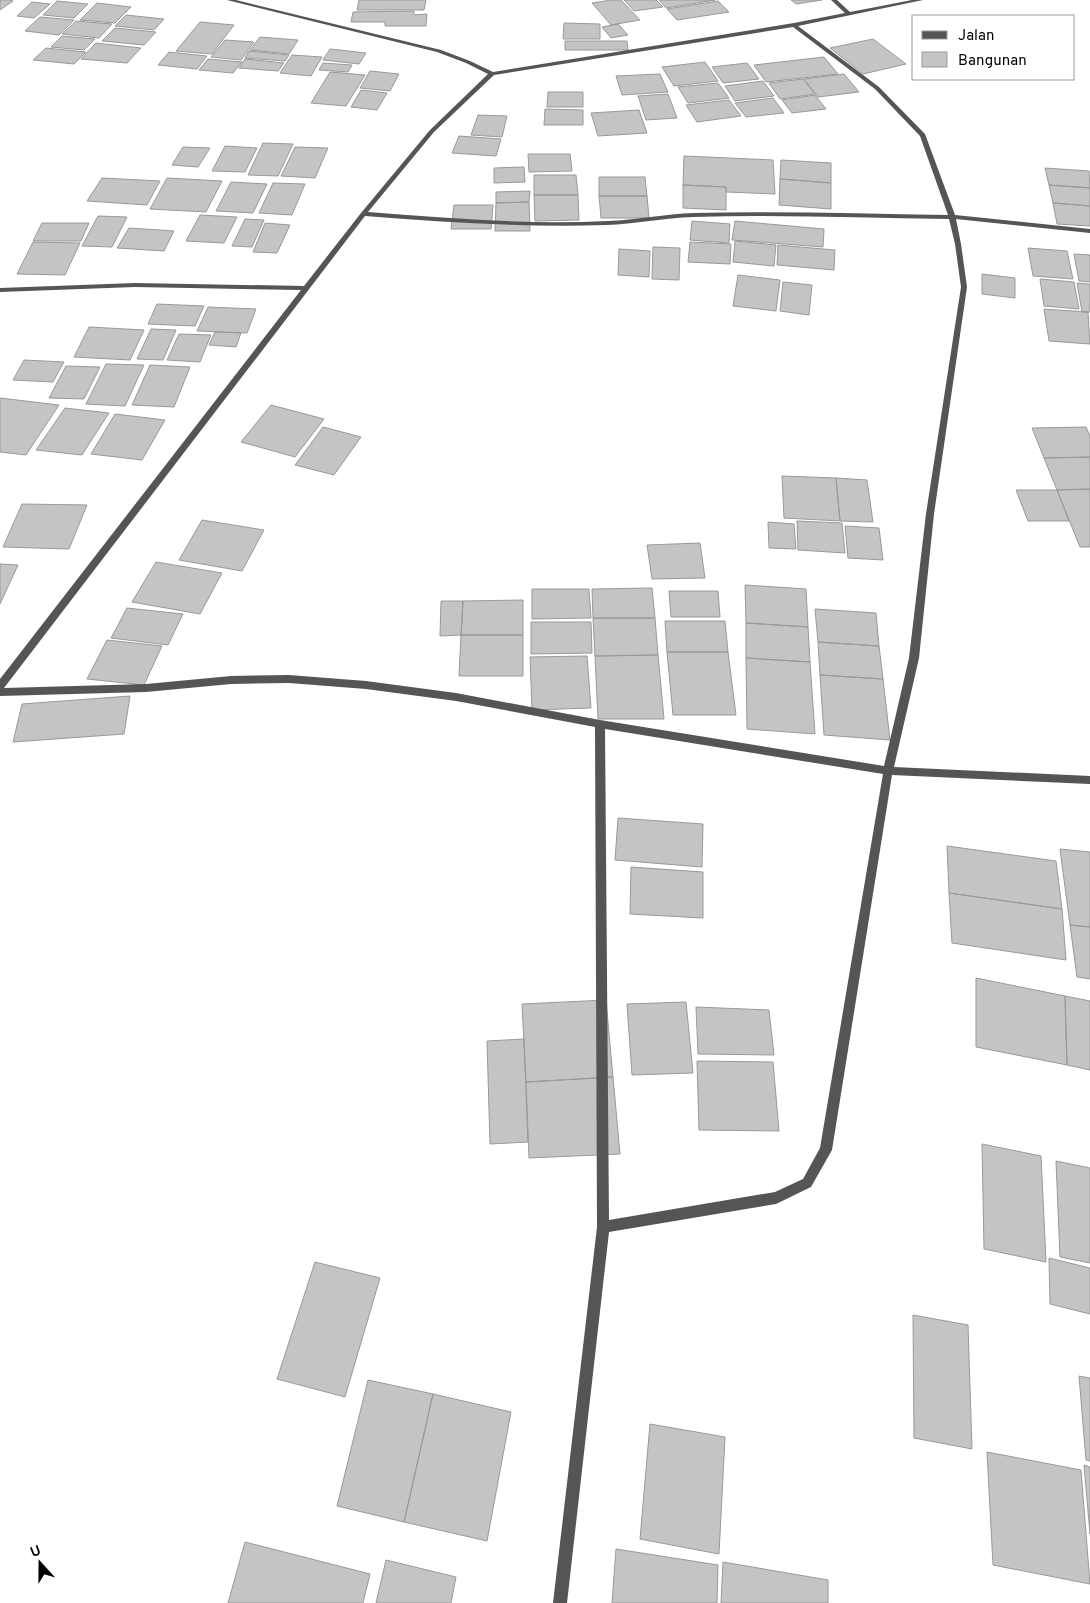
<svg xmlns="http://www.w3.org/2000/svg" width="1090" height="1603" font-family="Overpass,sans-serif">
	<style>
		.building { fill: #c4c4c4; stroke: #999 }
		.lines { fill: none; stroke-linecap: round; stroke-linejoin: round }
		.minor { fill: #555; fill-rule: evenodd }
	</style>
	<rect width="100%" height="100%" fill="#fff"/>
	<path class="building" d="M0,0H9L13,1L0,10Z
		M359,0H426L424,10H357Z
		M611,0H621L640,20L611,25L592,3Z
		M624,0H656L663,7L634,11Z
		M659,0H715L666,8Z
		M791,0H822L796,4Z
		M57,1L88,4L74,18L43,15Z
		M718,1L729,12L677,20L667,9Z
		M32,2L50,4L34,18L17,16Z
		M97,3L131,7L115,23L80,20Z
		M414,11V15L427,14L426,26H385V22H351L353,12Z
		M126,15L164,19L154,30L115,26Z
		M40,17L74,20L59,35L25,31Z
		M76,21L112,24L99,38L62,34Z
		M200,22L234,25L212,54L176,51Z
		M564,23L600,24V39H563Z
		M618,24L628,35L611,38L602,27Z
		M115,28L156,32L144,45L102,41Z
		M62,36L95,39L84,50L51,47Z
		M260,37L298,40L289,54L250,50Z
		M873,39L906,64L863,74L830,48Z
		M225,40L254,42L241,60L211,57Z
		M565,41H627L628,50H565Z
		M96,43L141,48L127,63L81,59Z
		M46,48L86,52L74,64L33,60Z
		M330,49L366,53L359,64L323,60Z
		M249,51L289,55L285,61L245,58Z
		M169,52L207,56L197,69L158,65Z
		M292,55L322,57L311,76L280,73Z
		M824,57L838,74L766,82L754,65Z
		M208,59L242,62L233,73L199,70Z
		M245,59L284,63L278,71L239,68Z
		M705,62L718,81L674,86L662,67Z
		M323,63L352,65L348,72L319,70Z
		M747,63L759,79L723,83L712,67Z
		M370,71L399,74L390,91L360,88Z
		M330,72L365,75L346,106L311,103Z
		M660,74L668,92L622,95L616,76Z
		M844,74L859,92L818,97L804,79Z
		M803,79L815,94L780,99L769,83Z
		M763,81L774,96L735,101L725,86Z
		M718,83L729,98L688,103L678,87Z
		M361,90L387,93L377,110L351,107Z
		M548,92H583V107H547Z
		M668,94L677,118L646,120L638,96Z
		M815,95L826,109L792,113L782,100Z
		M773,98L784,113L746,117L735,103Z
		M729,100L741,116L697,122L686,105Z
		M545,109L583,110V125H544Z
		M639,110L647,133L598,136L591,113Z
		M478,115L507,116L502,137L471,135Z
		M459,136L501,139L496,156L452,153Z
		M263,143L293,144L278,176L248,175Z
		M225,146L257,148L245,172L212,171Z
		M183,147L210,148L198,167L172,165Z
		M295,147L328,148L315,178L281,176Z
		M528,154H570L572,171L529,172Z
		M684,156L773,160L775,194L726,192V187L683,185Z
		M781,160L831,163V183L780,179Z
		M524,167L525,182L494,183V168Z
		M1045,168L1089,171L1090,188L1049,185Z
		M534,175H576L578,195H534Z
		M599,177H645L647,196H599Z
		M102,178L160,181L147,205L87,201Z
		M167,178L222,181L206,212L150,209Z
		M780,179L831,183V209L779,205Z
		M231,182L267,184L253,213L216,211Z
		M273,183L305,184L292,215L259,213Z
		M683,185L726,187V210L683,208Z
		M1049,185L1090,188V206L1053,203Z
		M530,191L529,202L496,203V192Z
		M534,195H578L579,220L535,221Z
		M599,196H647L649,218H601Z
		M529,202L530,231H495L496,203Z
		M1053,203L1090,206V226L1057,224Z
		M454,205H493L491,229H451Z
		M200,215L237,217L224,243L186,241Z
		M98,216L127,217L112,247L82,246Z
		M245,219L264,220L252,247L232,246Z
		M692,221L730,224L729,243L690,240Z
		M735,221L824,229L823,247L732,240Z
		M42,223H89L81,241H33Z
		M265,223L290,225L277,253L253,252Z
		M129,228L174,231L164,251L117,248Z
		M735,241L776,245L774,266L733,262Z
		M33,242L80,243L65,275L17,274Z
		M690,242L731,244L730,264L688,262Z
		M778,245L835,250L834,270L777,265Z
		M653,247L680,248L679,280L652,279Z
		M1028,248L1067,251L1073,279L1033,276Z
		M619,249L650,251L649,277L618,275Z
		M1074,254L1090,255V282L1079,281Z
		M982,274L1015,278V298L982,294Z
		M738,275L780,280L776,311L733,306Z
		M1040,279L1074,282L1079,309L1044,306Z
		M783,282L812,285L809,315L780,311Z
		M1077,283L1090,284V312H1082Z
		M157,304L204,306L195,326L148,324Z
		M208,307L256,309L247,333L197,331Z
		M1044,309L1088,312L1090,344L1049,341Z
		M89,327L144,330L130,360L74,357Z
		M151,329L176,330L163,360L137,359Z
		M215,332L241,333L236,347L209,345Z
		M179,334L211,335L200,362L167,360Z
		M24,360L64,362L53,382L13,380Z
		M106,364L144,365L125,406L86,404Z
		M150,365L190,367L174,407L132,405Z
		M66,366L100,367L84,399L49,398Z
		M0,398L59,405L26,455L0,452Z
		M271,405L324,419L295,457L241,442Z
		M65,408L109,413L82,455L36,450Z
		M115,414L165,420L142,460L91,454Z
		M323,427L361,437L334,475L295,465Z
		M1086,427L1090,436V457L1044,458L1032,428Z
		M1090,457V489L1057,490L1044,458Z
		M782,476L836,478L840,521L784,518Z
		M836,478L867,480L873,522L840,521Z
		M1090,489V547H1080L1057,490Z
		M1016,490H1057L1069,521H1028Z
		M22,504L87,505L69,549L3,547Z
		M202,520L264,530L242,571L179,560Z
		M797,521L842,523L845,553L798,550Z
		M768,522L794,524L796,549L769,548Z
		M845,526L879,528L883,560L848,558Z
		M700,543L705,578L652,579L647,545Z
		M156,562L222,573L200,614L132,602Z
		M0,564L18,565L0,604Z
		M745,585L806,589L808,627L746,623Z
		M652,588L655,618H593L592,589Z
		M532,589H589L591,618L532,619Z
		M669,591H718L720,617H671Z
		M523,600V635H461L463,601Z
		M441,601H463L461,635L440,636Z
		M127,608L183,614L168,645L111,638Z
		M815,609L876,613L879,646L818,642Z
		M593,618H655L658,655L595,656Z
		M665,621H725L728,652H667Z
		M531,622H591L592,653L531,654Z
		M746,623L808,627L810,662L746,658Z
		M461,635H523V676H459Z
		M107,640L162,646L144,685L87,679Z
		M818,642L879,646L883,679L820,675Z
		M667,652H728L736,715H673Z
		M658,655L664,719H598L595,656Z
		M587,656L591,708L532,710L530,657Z
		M746,658L810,662L815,734L747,729Z
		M820,675L883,679L890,740L824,735Z
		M130,696L124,734L13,742L22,704Z
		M618,818L703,824L702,867L615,860Z
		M947,846L1056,861L1062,909L949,893Z
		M1060,849L1090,852V927L1070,925Z
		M631,867L703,872V918L630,914Z
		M949,893L1062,909L1066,960L952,943Z
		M1070,925L1090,927V979L1077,977Z
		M976,978L1065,996L1067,1065L976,1047Z
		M1065,996L1090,1001V1070L1067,1065Z
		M606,1000L613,1077L526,1082L522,1004Z
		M686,1002L693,1073L632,1075L627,1004Z
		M696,1007L769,1010L774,1055L698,1054Z
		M524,1039L528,1142L490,1144L487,1041Z
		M697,1061L773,1062L779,1131L699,1130Z
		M613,1077L620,1154L529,1158L526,1082Z
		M982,1144L1041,1156L1046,1262L984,1249Z
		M1056,1161L1090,1168V1263L1060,1257Z
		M1049,1258L1090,1268V1314L1050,1304Z
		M315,1262L380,1278L345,1397L277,1379Z
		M913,1315L968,1325L972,1449L914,1438Z
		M1079,1376L1090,1378V1461L1086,1460Z
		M368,1380L433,1394L404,1522L337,1506Z
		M433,1394L511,1412L487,1541L404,1522Z
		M650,1424L725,1437L719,1554L640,1539Z
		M987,1452L1081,1470L1090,1584L993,1565Z
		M1084,1465L1090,1467V1534Z
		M245,1542L370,1574L363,1603H228Z
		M616,1549L718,1565L717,1603H612Z
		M386,1560L456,1577L451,1603H376Z
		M723,1562L828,1580V1603H721Z"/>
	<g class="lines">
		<path class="minor" d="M227,0H236L441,50L470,61L493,72L794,23L845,13L831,0H837L850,12L912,0H923L798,26L879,87L925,134L955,215L1090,229V233L956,219L961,244L967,287L934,514L919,658L894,767L1090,776V784L892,775L832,1150L811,1187L776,1204L609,1232L567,1603H553L597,1227L595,727L456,701L366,689L289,683L231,684L146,692L0,696V679L301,290L135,287L0,292V288L135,283L304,286L361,213L430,130L488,74L466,63L437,52ZM793,27L875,89L920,136L948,215C863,214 778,211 694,213C665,214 636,220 607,221C527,225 447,218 368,212L434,132L494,75ZM365,216C445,222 526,228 606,225C635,224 664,218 693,217C778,214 864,218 949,219L955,244L961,287L926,514L909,658L884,766L600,720L456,693L366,681L289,675L231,676L146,684L4,688ZM605,729L883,774L820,1148L803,1179L775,1192L609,1220Z"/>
	</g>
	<rect x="912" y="15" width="162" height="65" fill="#ffffff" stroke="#999999"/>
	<rect x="922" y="31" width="25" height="8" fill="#555555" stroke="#999999"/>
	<text x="958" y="40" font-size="15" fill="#000000">Jalan</text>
	<rect x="922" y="52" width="25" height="15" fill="#c4c4c4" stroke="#999999"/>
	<text x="958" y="65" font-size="15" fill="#000000">Bangunan</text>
	<g transform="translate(40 1563) rotate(339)" stroke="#ffffff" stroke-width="4" paint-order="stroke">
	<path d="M0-4L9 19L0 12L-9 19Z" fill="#000000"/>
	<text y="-8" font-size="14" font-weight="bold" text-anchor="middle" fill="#000000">U</text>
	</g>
</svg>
